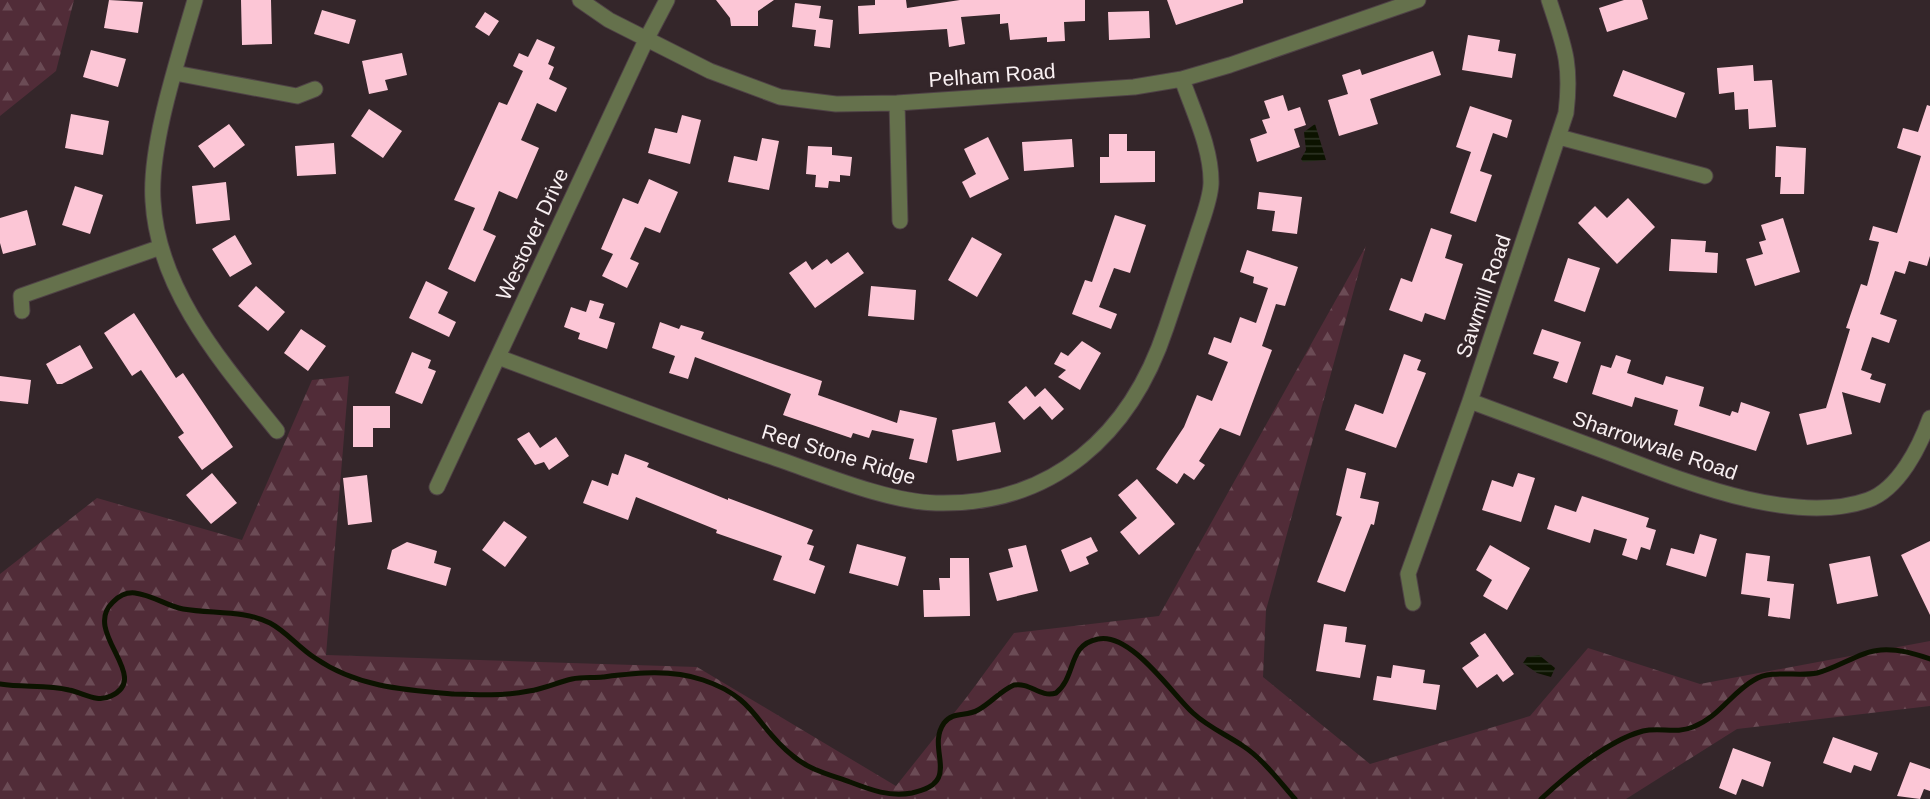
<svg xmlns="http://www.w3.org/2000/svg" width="1930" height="799" font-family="Arial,sans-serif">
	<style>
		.forest { fill: url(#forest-firs) }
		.water { fill: url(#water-rules) }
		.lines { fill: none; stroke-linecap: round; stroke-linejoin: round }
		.stream { stroke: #0c1300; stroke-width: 5 }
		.building { fill: #fcc6d6 }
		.minor-casing { stroke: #4f4246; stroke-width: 17 }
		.minor { stroke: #65714c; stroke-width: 15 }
		.labels { text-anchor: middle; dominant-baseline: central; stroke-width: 6; stroke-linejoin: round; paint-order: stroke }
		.street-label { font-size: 21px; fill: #f8eff1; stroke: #34262a }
	</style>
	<defs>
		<pattern id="forest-firs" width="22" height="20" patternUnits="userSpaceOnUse" patternTransform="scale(1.5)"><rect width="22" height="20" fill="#512c38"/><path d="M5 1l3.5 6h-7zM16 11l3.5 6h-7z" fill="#6b4b55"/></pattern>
		<pattern id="water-rules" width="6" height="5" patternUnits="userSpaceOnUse" patternTransform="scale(1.5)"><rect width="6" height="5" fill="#0c1300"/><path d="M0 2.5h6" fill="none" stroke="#303626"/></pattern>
	</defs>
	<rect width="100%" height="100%" fill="#34262a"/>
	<path class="forest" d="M0,0H74L56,71L0,116Z
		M1366,246L1266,610L1263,677L1370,764L1530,716L1588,648L1700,684L1930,641V706L1737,729L1626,799H0V574L97,498L242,540L312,380L349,376L326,655L697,667L896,786L966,698L1014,633L1159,616Z"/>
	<path class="water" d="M1315,124L1326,160L1303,162L1301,159L1306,150L1304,132Z
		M1539,655L1555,668L1551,677L1537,673L1523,663L1527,657Z"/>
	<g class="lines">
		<path class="stream" d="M0,684C23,688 47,684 69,690C84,693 97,703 111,696C153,677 81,632 113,602C119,596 126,592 135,593C152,595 167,606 183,609C212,614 244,610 270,623C287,632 299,648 315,658C357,687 404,690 454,694C479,695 504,696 529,691C544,689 558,682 572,679C582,677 593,678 603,677C637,673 670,669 703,680C757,698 755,726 793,756C809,770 831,775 850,782C871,790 889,797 912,793C964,782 925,750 944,723C953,711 966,717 978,710C991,703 1000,691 1014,685C1030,682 1040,698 1056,693C1077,676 1067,645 1098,639C1131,632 1172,694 1193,713C1208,727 1227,735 1243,746C1263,759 1279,781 1295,799
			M1541,799C1567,775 1609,740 1643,731C1660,727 1676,734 1693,727C1719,717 1731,693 1754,680C1772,669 1797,677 1817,673C1838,668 1861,651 1881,650C1899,649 1913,653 1930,659"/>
	</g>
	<path class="building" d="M109,0L143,2L138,33L104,28Z
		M241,0H271L272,44L242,45Z
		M716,0H774L758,11V26H731L730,18Z
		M875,0H906L907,8L960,0H1085V21L1064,22L1065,41L1047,42V37L1010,40L1008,23L1000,24V14L961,17L965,44L949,47L947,29L859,34L858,6L875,5Z
		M1167,0H1243V3L1176,25Z
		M1624,0H1642L1648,19L1607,32L1599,8Z
		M795,3L821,6L819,18L833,20L830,48L814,46L816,30L792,27Z
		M322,10L356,20L349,44L314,34Z
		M1149,11L1150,38L1109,40L1108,12Z
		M485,12L499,21L489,36L475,27Z
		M1468,35L1500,40L1498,51L1516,54L1512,78L1462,70Z
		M537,39L555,47L548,64L554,67L549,79L567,88L556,112L537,103L521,140L539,148L517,199L499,191L483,230L496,236L475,282L448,269L475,208L454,200L499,102L507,105L523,71L513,66L519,53L528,57Z
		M91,50L126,59L118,87L83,77Z
		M1433,51L1441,75L1370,99L1378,124L1339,136L1328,100L1348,94L1342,75L1360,69L1362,75Z
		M402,53L407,75L385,80L388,90L369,94L362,61Z
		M1753,65L1754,81L1772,80L1776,127L1749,129L1748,109L1735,110L1734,92L1719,94L1717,68Z
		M1623,70L1685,93L1676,118L1613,96Z
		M1283,95L1288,111L1300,107L1306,125L1294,129L1300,147L1257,162L1250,139L1267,133L1262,120L1270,118L1264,101Z
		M1927,105L1930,106V256L1927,266L1909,261L1905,274L1895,271L1880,314L1897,320L1889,343L1872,337L1861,370L1872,374L1870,379L1886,384L1880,403L1842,392L1852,434L1807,445L1799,414L1826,408L1850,329L1846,328L1861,284L1867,286L1879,242L1869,240L1873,226L1897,233L1921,156L1897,148L1903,128L1918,132Z
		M1470,106L1512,120L1507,138L1493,133L1480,171L1492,175L1476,222L1450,213L1471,152L1456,147Z
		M369,109L402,131L383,158L351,136Z
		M71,114L109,121L103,155L65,148Z
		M682,115L701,120L690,164L648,153L655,128L677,133Z
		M229,124L245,145L214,168L198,146Z
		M1109,134H1127V151H1155V182L1100,183V157H1109Z
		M988,137L1009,179L970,198L962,182L976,174L964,149Z
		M762,138L779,141L769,190L728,182L734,156L757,161Z
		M1072,139L1074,167L1024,171L1022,142Z
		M334,143L336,174L297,176L295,146Z
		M808,146L832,147V155L852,157L850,176L840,175V182L829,181L828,188L815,187L816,175L806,174Z
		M1776,146L1806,148L1804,194H1780L1781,177H1775Z
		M649,179L678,192L660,233L645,227L630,259L639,263L627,288L602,276L613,254L601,249L623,198L638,204Z
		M226,182L230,220L196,224L192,186Z
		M75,186L103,195L90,234L62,225Z
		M1259,192L1302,197L1297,234L1272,231L1275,211L1257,209Z
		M1628,198L1655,227L1617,264L1578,223L1595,206L1607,218Z
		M27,210L36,245L3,254L0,243V218Z
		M1115,215L1146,225L1130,273L1114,268L1099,307L1117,314L1111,329L1072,314L1085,280L1092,282Z
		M1783,218L1800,272L1755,286L1746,259L1763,254L1759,242L1766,240L1761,225Z
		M1431,228L1452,235L1445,258L1463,264L1445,320L1425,313L1422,322L1389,310L1401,278L1412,282Z
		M235,235L252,264L230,277L212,249Z
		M972,237L1002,254L977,297L948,280Z
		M1671,239L1706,241L1705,252L1718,253L1717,273L1669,271Z
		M1247,250L1298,267L1285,306L1276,304L1262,346L1272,350L1240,436L1220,428L1199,461L1205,465L1194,480L1184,473L1177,484L1156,469L1184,427L1197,395L1212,401L1228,362L1208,354L1214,337L1231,343L1240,317L1256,323L1268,288L1253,283L1254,277L1240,272Z
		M848,252L864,273L815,308L789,273L806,261L812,270L827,259L831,264Z
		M1568,258L1600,268L1585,312L1554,301Z
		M426,281L448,292L438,313L456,322L449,337L409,318Z
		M256,286L285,312L268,331L238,306Z
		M871,286L916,290L914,320L868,316Z
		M590,300L604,304L599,318L615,323L607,349L578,339L580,333L564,327L571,307L586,312Z
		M134,313L176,378L183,373L233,447L202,470L178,437L184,433L141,370L132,376L104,333Z
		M660,322L679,329L681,325L704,332L701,339L822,381L818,395L897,423L900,410L937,418L927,463L909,459L914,439L872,430L869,438L853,433L851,438L783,415L791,394L695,357L688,379L669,373L675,356L652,348Z
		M301,329L326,346L308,371L284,353Z
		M1542,329L1581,342L1567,383L1553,378L1559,362L1533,354Z
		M1082,341L1101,353L1080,390L1058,377L1066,370L1054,364L1061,352L1068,356Z
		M80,345L93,368L62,384H57L46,364Z
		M412,352L431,360L428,368L436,371L422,404L395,393Z
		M1404,354L1421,360L1417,370L1426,373L1396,448L1345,430L1355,404L1383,414Z
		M1616,355L1631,360L1627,373L1663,385L1666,376L1704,387L1699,406L1730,416L1732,411L1738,413L1741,402L1770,412L1756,451L1674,425L1678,410L1635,397L1632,407L1592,394L1601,365L1611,368Z
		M0,376L31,380L28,404L0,401Z
		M1026,386L1035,397L1045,388L1064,409L1052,420L1040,406L1024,420L1008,402Z
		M353,406H390V428H373V447H353Z
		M995,422L1001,452L957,461L952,430Z
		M529,432L540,448L556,437L569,456L549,470L544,462L535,465L517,439Z
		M625,454L649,463L647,467L728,500V498L813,530L807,544L814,546L809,560L825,566L815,594L773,580L782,556L716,533L717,530L636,497L628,520L583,503L592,480L608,486L612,473L618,475Z
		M1347,468L1366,473L1360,498L1379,502L1374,525L1371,524L1345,592L1317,582L1342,517L1336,515Z
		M212,473L237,503L211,524L186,495Z
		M1518,473L1535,478L1521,522L1482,510L1492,480L1513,487Z
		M367,475L372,522L348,525L343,478Z
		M1137,479L1175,524L1139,555L1120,532L1137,518L1118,495Z
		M1582,496L1649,518L1646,527L1656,530L1650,550L1641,547L1637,560L1622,555L1627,539L1594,529L1590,543L1547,529L1555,505L1576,512Z
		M504,521L527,537L505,567L482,550Z
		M1700,534L1717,539L1706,577L1666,565L1671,548L1694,554Z
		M1091,537L1098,551L1086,557L1089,564L1070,572L1061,550Z
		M1930,541V615L1901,555Z
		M407,542L437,551L434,563L451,568L446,586L387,569L392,550Z
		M857,544L906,557L898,586L849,573Z
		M1026,545L1038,591L997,601L989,573L1013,567L1008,549Z
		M1490,545L1530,568L1507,610L1483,596L1492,580L1476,570Z
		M1746,553L1770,556L1767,581L1794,584L1790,619L1768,616L1770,598L1741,594Z
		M1870,556L1878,596L1837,604L1829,564Z
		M950,558H969L970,616L924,617L923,590H940L939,578H950Z
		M1324,624L1347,627L1345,642L1366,645L1360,678L1316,671Z
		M1485,633L1514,674L1503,682L1497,674L1477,688L1462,668L1479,656L1470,643Z
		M1393,665L1425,670L1423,683L1440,685L1436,710L1373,700L1377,676L1391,678Z
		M1833,737L1878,753L1871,771L1854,765L1851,773L1823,763Z
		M1733,748L1771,762L1763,787L1742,779L1736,795L1719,788Z
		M1910,762L1930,769V791L1924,789L1920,799L1897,796Z"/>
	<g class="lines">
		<g class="minor-casing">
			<path id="minor" d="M195,0C179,56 149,145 153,201C158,291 224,365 277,431
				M580,0L609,20L710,71L780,97L836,104L897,103L1134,87L1182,79L1230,65L1418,0
				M175,73L297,96L315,89
				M897,103L900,221
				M1559,137L1705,176
				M22,311L21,296L161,247
				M498,357C587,390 676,425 766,455C815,471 886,502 936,503C1053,506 1131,434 1166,328C1176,298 1186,269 1196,239C1201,222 1210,202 1211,184C1212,149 1193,111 1182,79
				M1470,401C1516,418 1562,435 1607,452C1679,479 1792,527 1868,500C1899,489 1920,446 1930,418
				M437,487L647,38L667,0
				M1413,603L1408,574L1470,401L1566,113C1572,63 1564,46 1549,0"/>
		</g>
		<use href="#minor" class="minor"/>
	</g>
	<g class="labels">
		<g class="street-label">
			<text transform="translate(992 75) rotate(-4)">Pelham Road</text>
			<text transform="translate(532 234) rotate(-65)">Westover Drive</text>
			<text transform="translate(1483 296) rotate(-71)">Sawmill Road</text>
			<text transform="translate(1655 445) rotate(19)">Sharrowvale Road</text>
			<text transform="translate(839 454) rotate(17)">Red Stone Ridge</text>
		</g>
	</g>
</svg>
